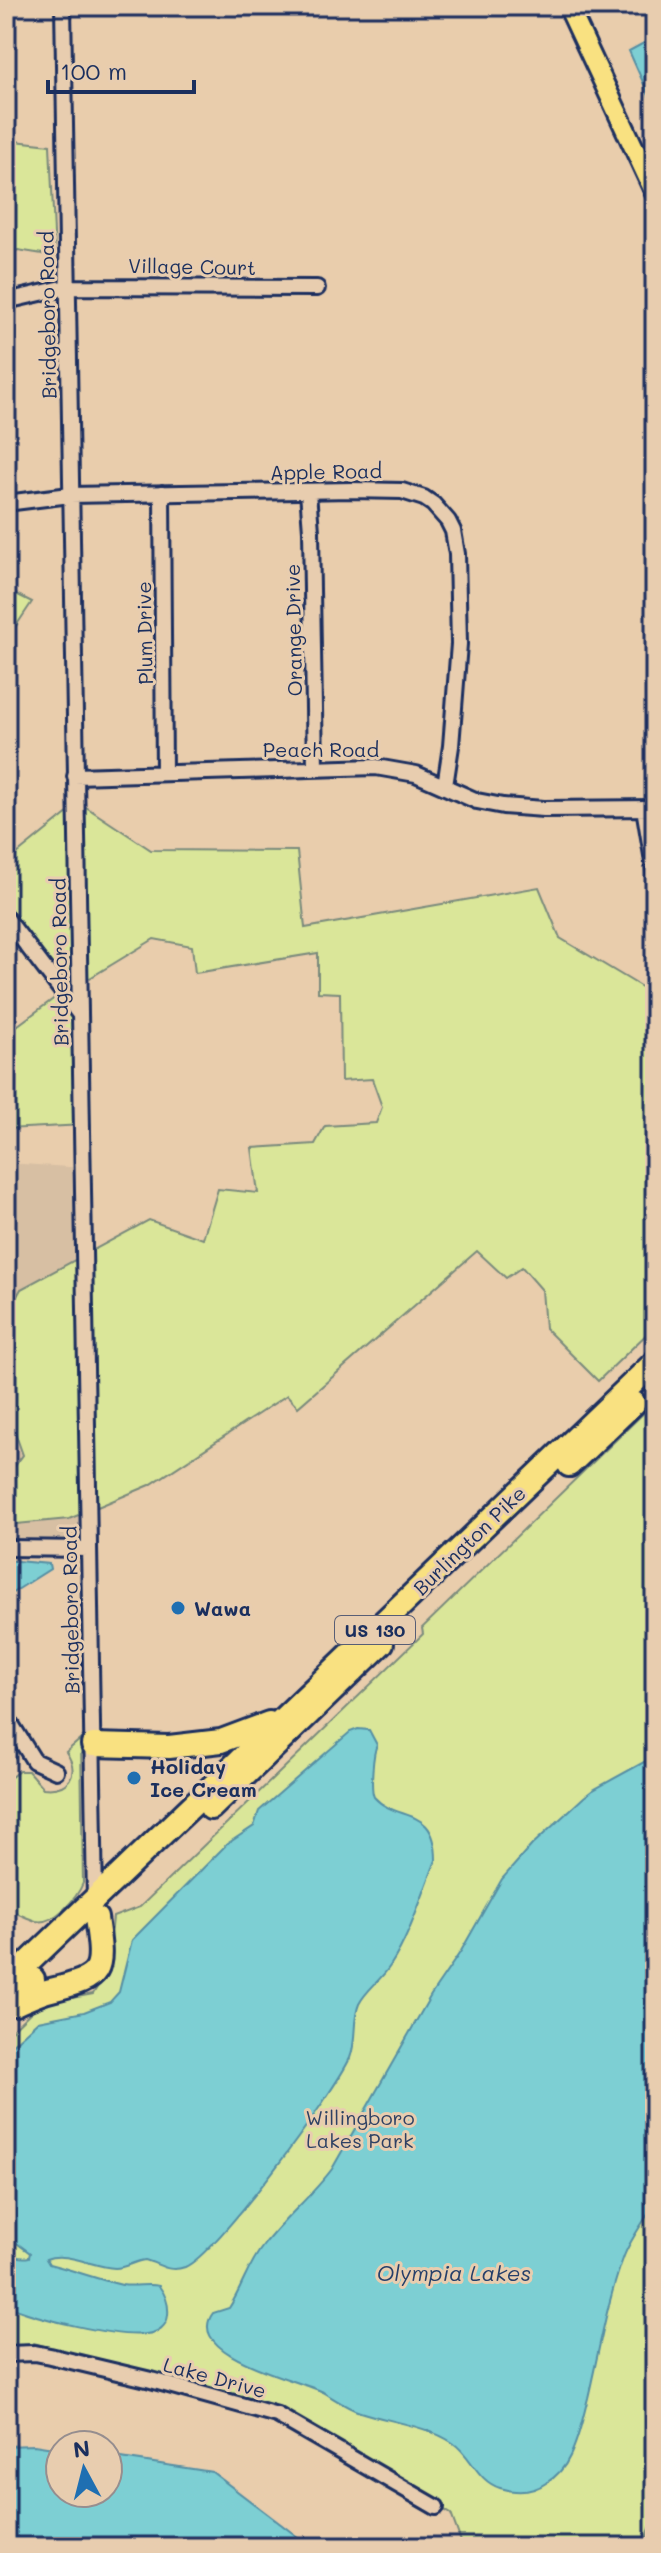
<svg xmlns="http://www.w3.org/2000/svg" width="661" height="2553" font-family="Mali,sans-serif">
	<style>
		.built { fill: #d7bfa3 }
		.green { fill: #dae699; stroke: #7a8a7c; stroke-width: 2 }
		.water { fill: #7dcfd3; stroke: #568fa4; stroke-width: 2 }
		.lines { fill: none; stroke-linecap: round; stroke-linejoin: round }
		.minor-casing { stroke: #1b2f5e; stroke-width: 20 }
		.major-casing { stroke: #1b2f5e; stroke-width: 24 }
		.highway-casing { stroke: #1b2f5e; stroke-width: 28 }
		.minor { stroke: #e8cdaf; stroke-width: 14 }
		.major { stroke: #f9e181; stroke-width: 18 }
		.highway { stroke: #f9e181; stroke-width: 22 }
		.poi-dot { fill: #1f6fb2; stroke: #e8cdaf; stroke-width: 3 }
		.labels { text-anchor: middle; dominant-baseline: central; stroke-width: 6; stroke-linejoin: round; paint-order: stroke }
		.shield { fill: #e8cdaf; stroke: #585e76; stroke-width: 2 }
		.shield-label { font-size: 18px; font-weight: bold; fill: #1b2f5e }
		.street-label { font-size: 20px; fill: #1b2f5e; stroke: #e8cdaf }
		.poi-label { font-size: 20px; font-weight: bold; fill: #1b2f5e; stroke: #e8cdaf; text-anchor: start }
		.park-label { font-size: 20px; fill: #2e4164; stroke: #e8cdaf }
		.water-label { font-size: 22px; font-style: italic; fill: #253f6a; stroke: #e8cdaf }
	</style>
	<rect width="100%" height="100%" fill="#e9cdac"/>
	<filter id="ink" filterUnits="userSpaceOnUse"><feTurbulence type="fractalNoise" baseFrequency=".0125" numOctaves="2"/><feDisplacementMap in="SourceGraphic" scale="16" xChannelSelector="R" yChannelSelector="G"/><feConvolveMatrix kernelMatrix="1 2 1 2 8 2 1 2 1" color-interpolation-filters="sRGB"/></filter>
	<g filter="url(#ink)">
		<path class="built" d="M6,1163L85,1168L89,1549L6,1547Z"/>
		<path class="green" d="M6,140L50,145L55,256L18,250L6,256Z
			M6,589L32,602L6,641Z
			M80,803L151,850L297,851L305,928L539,887L560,938L655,995V1326L598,1381L545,1328L542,1290L522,1267L506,1278L477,1251L298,1407L287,1395L150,1485L69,1519L6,1525V1478L23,1455L6,1407V1316L21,1289L149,1220L203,1239L218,1189L258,1193L252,1148L315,1144L325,1126L376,1123L382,1107L372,1079L341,1081L340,993L318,992V953L195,973L192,946L154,939L80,984L84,1125L6,1129V1034L64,991L6,917V863Z
			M655,1402V2515L643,2547H463L451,2514L287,2416L34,2343L26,2349L6,2348V2036L39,2004L93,1994C110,1970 110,1946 113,1917L140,1907L423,1634L422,1628Z
			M6,1728L18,1748L14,1759L6,1765Z
			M81,1739L83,1883C77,1898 54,1925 36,1921C26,1918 16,1912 6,1910V1781L19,1771H28L43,1788C68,1791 81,1774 66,1752Z"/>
		<path class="water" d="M655,37V109L629,51Z
			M6,1560L49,1564L50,1569L6,1597Z
			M358,1729L369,1730L377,1745C373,1752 370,1789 374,1797C397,1823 436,1804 436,1860C423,1893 409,1938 390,1966C381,1980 366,1990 359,2004C352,2020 357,2041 350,2058C334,2093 216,2255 185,2267C168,2273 160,2264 145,2260C134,2261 126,2268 115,2268C93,2267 66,2251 46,2259L49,2264C73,2270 97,2279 122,2285C135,2287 150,2283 159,2286C165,2294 169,2305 168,2315C167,2327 157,2333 146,2334C116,2338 35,2318 6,2305V2251C13,2256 20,2259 29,2257L30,2253L6,2235V2050L38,2021L84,2012L110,2002L119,1992L132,1940L227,1844L254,1826L259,1811L350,1732Z
			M655,1756V2203C645,2220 631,2238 624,2256C607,2301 599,2351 588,2398C583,2417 579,2438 570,2456C565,2467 556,2477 546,2483C532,2493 516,2493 500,2488C477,2481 471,2455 453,2443C426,2425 390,2422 360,2412C347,2408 335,2399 323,2392C302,2381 182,2355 213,2313L229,2308C242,2288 248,2265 263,2246C284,2218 311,2197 332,2169L431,1995L461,1951L502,1879L532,1845L584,1797L593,1790Z
			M34,2445L60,2449V2493H108V2456L212,2472L311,2547H6V2446Z"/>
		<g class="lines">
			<g class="minor-casing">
				<path id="minor" d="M63,6L95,1901
					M6,301L67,287L317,288
					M308,492L311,531L315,767
					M162,493L164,772
					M6,503L70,495L351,490L402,491L424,498L433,504L448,521L453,531L457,554L459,644L451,746L445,786
					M75,776L376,767L416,774L477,801L503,806L544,809L655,808
					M644,808L655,873
					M6,918L80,1015
					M6,1548L89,1549
					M6,1716L34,1761L56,1771
					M6,2354L35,2353L50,2356L151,2380L277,2415L436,2507"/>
			</g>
			<g class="major-casing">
				<path id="major" d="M568,6L655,193"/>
			</g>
			<g class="highway-casing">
				<path id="highway" d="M569,1465L634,1403
					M93,1745L169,1747L221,1741L269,1723
					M211,1808L382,1643
					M6,1984L655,1362
					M6,2004L33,1979
					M15,2004C27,1999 38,1993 51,1990C104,1977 104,1972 96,1918"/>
			</g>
			<use href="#minor" class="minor"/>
			<use href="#major" class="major"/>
			<use href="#highway" class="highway"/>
		</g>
	</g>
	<g class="poi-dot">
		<circle cx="178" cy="1608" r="8"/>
		<circle cx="134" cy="1778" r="8"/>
	</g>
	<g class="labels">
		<rect class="shield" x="335" y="1616" width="80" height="28" rx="6"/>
		<g class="shield-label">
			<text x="375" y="1630">US 130</text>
		</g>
		<g class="street-label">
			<text transform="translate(192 266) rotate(1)">Village Court</text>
			<text transform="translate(47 315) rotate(-91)">Bridgeboro Road</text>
			<text transform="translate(326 471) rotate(-1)">Apple Road</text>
			<text transform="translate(293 630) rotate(-91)">Orange Drive</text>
			<text transform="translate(144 633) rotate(-91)">Plum Drive</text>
			<text x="321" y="749">Peach Road</text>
			<text transform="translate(59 962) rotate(-91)">Bridgeboro Road</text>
			<text transform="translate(469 1540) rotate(-44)">Burlington Pike</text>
			<text transform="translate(70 1610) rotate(-91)">Bridgeboro Road</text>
			<text transform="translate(215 2377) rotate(15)">Lake Drive</text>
		</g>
		<g class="poi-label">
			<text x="194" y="1608">Wawa</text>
			<text x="150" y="1766">Holiday<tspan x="150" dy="23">Ice Cream</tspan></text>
		</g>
		<g class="park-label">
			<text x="360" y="2117">Willingboro<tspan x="360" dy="23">Lakes Park</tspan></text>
		</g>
		<g class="water-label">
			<text x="454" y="2272">Olympia Lakes</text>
		</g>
	</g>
	<rect width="661" height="2553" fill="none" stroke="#e8cdaf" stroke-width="32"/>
	<rect x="16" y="16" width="629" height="2521" fill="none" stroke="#1b2f5e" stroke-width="3" filter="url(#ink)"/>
	<g transform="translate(84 2469) rotate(353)"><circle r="38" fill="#e8cdaf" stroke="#968e8f" stroke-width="2"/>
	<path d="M0-6L14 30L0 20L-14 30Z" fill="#1f6fb2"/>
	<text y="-12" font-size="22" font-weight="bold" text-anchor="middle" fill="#1b2f5e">N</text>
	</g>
	<path d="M48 80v12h146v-12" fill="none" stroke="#1b2f5e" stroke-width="4"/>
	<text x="60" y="80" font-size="24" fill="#1b2f5e" stroke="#e8cdaf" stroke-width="6" paint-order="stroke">100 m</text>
</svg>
